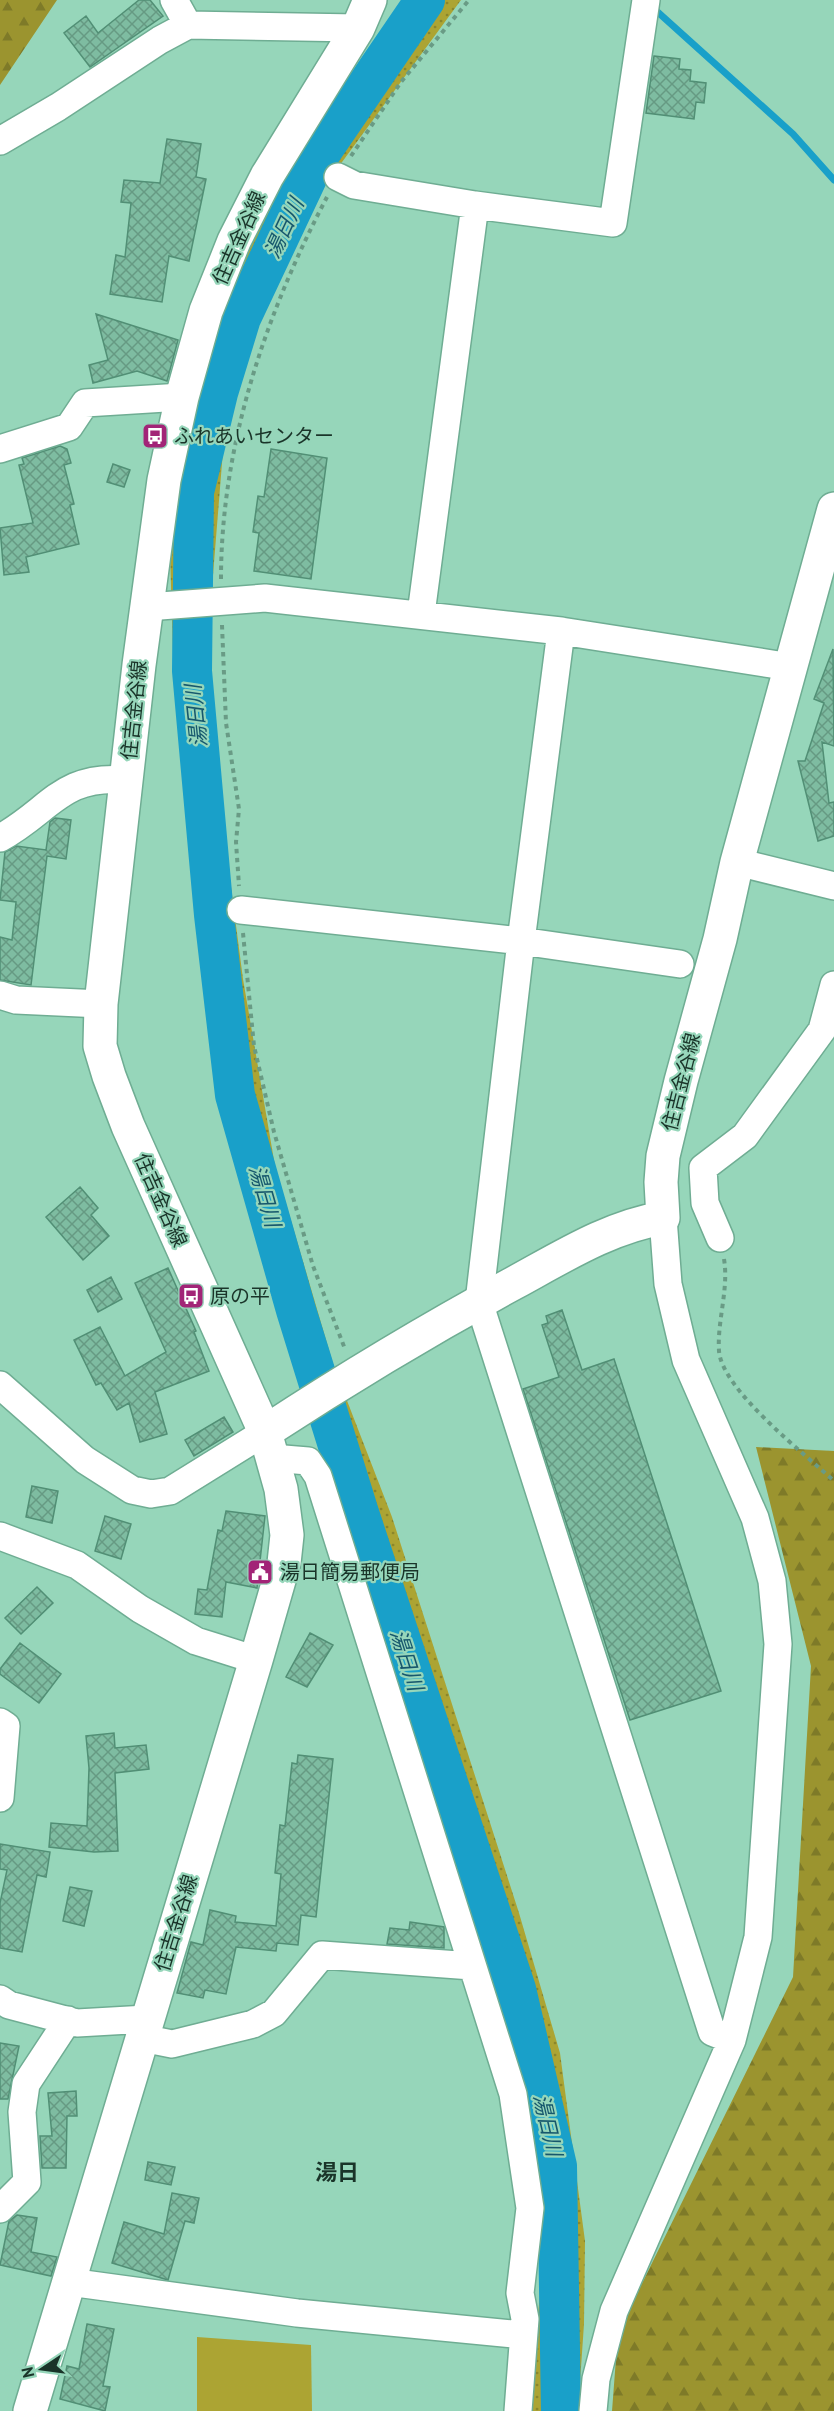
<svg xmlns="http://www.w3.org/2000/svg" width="834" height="2411" font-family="'PT Sans','Noto Sans JP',sans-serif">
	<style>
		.grass { fill: url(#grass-dots) }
		.forest { fill: url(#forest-firs) }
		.park { fill: #aca433 }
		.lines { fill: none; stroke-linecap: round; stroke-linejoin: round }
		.stream { stroke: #19a0c9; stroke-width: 7 }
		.river { stroke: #19a0c9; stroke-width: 40 }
		.building { fill: url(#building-cross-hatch); stroke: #518f75; stroke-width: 1.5 }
		.minor-casing { stroke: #6fad93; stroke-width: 30 }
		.major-casing { stroke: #6fad93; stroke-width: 36 }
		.path { stroke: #699b85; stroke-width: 4; stroke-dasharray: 4.5 4.5; stroke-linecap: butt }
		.minor { stroke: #fff; stroke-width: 27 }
		.major { stroke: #fff; stroke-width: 33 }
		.labels { text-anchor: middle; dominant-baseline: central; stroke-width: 4.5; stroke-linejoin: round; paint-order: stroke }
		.street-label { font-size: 20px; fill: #1a3429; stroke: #96d6ba }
		.poi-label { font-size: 20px; fill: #1a3429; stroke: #96d6ba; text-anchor: start }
		.water-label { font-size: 21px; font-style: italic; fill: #16576d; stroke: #96d6ba }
		.quarter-label { font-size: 22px; font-weight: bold; fill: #1a3429; stroke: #96d6ba }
	</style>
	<defs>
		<pattern id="grass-dots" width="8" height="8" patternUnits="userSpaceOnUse" patternTransform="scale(1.5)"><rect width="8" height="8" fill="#aca433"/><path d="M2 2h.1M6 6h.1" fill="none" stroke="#8b862b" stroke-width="1.8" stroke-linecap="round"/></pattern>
		<pattern id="forest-firs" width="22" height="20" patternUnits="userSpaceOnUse" patternTransform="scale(1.5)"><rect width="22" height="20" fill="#9b942f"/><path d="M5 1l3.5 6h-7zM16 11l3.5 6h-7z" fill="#7e7a28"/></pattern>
		<pattern id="building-cross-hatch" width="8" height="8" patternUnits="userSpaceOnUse" patternTransform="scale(1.5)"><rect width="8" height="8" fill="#7ebca1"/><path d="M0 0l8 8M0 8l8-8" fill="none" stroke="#669a83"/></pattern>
	</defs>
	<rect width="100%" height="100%" fill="#96d6ba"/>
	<path class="grass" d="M415,0H461L323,188L261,309L225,426L209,625L215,764L243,979L275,1166L334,1367L392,1517L519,1913L560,2053L585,2241L584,2324L578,2411H529L542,2272L536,2139L436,1837L383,1642L325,1457L299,1353L264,1258L222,1107L202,941L188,779L173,655L169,516L192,392L235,260L328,114Z"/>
	<path class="forest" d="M0,0H57L0,85Z
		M756,1447L834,1451V2411H612L618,2332L793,1977L811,1666Z"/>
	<path class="park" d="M197,2337L311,2345L312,2411H197Z"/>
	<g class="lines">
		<path class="stream" d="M651,6L793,134L834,180"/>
		<path class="river" d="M425,0L315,161L241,318L218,393L194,492L192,671L214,915L235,1095L296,1310L358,1510L516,1989L557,2166L561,2411"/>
	</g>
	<path class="building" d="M139,0H150L163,16L90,67L64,33L86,16L98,33Z
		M654,56L680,59L679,69L691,70L690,81L706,83L704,103L696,102L694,119L646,113Z
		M167,139L201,144L196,177L206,179L189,261L169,256L162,302L110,294L116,255L125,257L131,203L121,202L124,180L160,183Z
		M96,314L178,340L167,381L137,371L93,383L89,365L108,360Z
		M60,446L67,449L71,463L64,465L74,504L70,505L79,544L26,557L29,572L4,575L0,528L33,523L19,465L24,464L22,458Z
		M271,449L327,458L311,579L254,571L259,533L253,532L258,496L264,497Z
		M113,464L130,470L124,487L107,482Z
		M833,649L834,746L822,742L829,803L834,802V836L818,841L798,761H805L824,703L814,699Z
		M55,818L71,820L66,859L47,856L31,985L0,980V937L12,940L16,902L0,900L5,852L16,846L46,850L50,822Z
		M80,1187L98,1208L91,1215L109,1236L83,1260L46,1217Z
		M168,1268L196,1331L194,1332L209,1371L155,1392L167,1434L140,1442L129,1403L117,1410L101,1383L96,1385L74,1340L100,1327L125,1376L166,1352L135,1283Z
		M111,1277L122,1299L98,1312L87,1290Z
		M562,1310L582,1370L614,1359L721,1691L630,1720L523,1389L559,1377L542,1325L548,1323L546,1316Z
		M224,1417L233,1432L194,1456L185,1440Z
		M32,1486L58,1491L52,1523L26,1517Z
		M226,1511L265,1516L257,1588L226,1582L222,1617L195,1614L198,1589L207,1590L218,1530L222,1531Z
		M105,1516L131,1524L121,1559L95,1551Z
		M37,1587L53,1603L21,1634L5,1618Z
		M310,1633L333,1645L307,1687L286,1677Z
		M20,1643L61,1674L39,1703L0,1674V1669Z
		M114,1733L115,1748L146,1745L149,1769L115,1773L118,1851L94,1852L49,1847L51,1823L87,1826L89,1768L86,1736Z
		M298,1755L333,1759L316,1917L301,1915L298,1945L277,1943L276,1951L236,1947L226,1994L205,1990L203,1998L177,1993L191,1942L203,1945L210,1910L236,1916L235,1922L276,1926L281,1874L275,1873L280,1825L285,1826L292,1763L297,1764Z
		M0,1844L50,1852L46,1877L37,1875L22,1952L0,1948V1903L7,1870L0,1869Z
		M70,1887L92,1891L84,1926L63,1921Z
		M410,1922L444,1927V1948L387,1944L390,1928L409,1930Z
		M0,2043L19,2046L8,2099H0Z
		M76,2091L77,2116H67L66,2168H42L40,2136H52L48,2093Z
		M148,2162L175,2167L171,2185L145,2180Z
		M172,2193L199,2198L194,2223L185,2221L168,2280L112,2263L124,2222L164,2234Z
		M17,2215L37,2218L31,2252L57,2257L51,2276L0,2265L9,2221Z
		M87,2324L114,2329L103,2386L110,2387L105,2411L60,2399L67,2366L79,2369Z"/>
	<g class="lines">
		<g class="minor-casing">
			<path id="minor" d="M174,0L188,25
				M0,141L58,107L160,40L188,25L358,28
				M338,177L354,185L475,205
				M0,449L69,427L85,403L182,397
				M147,607L265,598L561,631L791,667
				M421,614L475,205L613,223L646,0
				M561,631L521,941L479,1302L712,2032L732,2040
				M0,838C50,811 61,774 126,780
				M737,862L834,886
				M241,910L521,941L680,964
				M0,995L16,1000L101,1004
				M720,1238L705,1203L703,1168L745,1136L822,1030L834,985
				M0,1385L85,1460L132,1490L151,1494L170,1491L265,1432
				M272,1458L308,1461L318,1476L513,2094L530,2208L520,2293L525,2319L518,2411
				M0,1536L77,1565L140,1609L196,1641L256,1660
				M0,1722L6,1726L0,1798
				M0,1999L9,2005L77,2023L147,2019
				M142,2038L172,2044L253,2024L274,2013L322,1955L472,1966
				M0,2209L27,2182L22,2112L26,2084L68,2020
				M69,2282L297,2313L523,2335
				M593,2411L596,2379L614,2311L732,2040L758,1937L778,1644L772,1581L755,1518L686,1360L668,1284L663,1218"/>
		</g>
		<g class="major-casing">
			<path id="major" d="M265,1432C346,1379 429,1329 514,1283C562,1257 609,1227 663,1218L661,1182L663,1156L681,1081L720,939L737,862L834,509
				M30,2411L256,1660L284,1563L287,1535L281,1489L265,1432L128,1126L109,1076L100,1046L101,1004L139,665L164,480L182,397L206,311L234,241L267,176L358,28L370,0"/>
		</g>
		<path class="path" d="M351,156L401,82L469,0
			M221,579C221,445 266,313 327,197
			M222,625L226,723L239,809L236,842L239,886
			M243,933L254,1046L274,1132L313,1266L345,1349
			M724,1259C729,1289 717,1321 719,1351C722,1390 805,1454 834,1481"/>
		<use href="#minor" class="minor"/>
		<use href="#major" class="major"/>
	</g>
	<defs>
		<g id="bus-square" transform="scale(1.35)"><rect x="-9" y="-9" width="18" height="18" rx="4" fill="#a22477" stroke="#96d6ba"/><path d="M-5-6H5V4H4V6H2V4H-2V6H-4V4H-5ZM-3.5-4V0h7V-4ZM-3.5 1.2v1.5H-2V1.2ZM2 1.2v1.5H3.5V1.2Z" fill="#fff"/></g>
		<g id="civic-square" transform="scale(1.35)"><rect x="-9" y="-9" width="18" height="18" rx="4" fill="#a22477" stroke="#96d6ba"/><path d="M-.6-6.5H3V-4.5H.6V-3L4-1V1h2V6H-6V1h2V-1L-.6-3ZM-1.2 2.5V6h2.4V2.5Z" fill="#fff"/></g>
	</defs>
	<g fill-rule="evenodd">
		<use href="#bus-square" x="155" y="436"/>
		<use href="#bus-square" x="191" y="1296"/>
		<use href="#civic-square" x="260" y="1572"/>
	</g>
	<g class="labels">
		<g class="street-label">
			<text transform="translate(239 238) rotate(-66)">住吉金谷線</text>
			<text transform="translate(134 710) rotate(-84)">住吉金谷線</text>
			<text transform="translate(681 1082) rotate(-76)">住吉金谷線</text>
			<text transform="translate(161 1200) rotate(66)">住吉金谷線</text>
			<text transform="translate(176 1923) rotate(-73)">住吉金谷線</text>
		</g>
		<g class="poi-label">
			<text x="174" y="436">ふれあいセンター</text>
			<text x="210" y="1296">原の平</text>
			<text x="280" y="1572">湯日簡易郵便局</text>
		</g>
		<g class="water-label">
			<text transform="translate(284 228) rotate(-65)">湯日川</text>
			<text transform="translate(196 716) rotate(-96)">湯日川</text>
			<text transform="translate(265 1196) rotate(74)">湯日川</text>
			<text transform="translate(407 1660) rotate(72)">湯日川</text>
			<text transform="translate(548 2125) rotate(77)">湯日川</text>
		</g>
		<g class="quarter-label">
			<text x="337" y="2172">湯日</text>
		</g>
	</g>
	<g transform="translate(42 2369) rotate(257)" stroke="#96d6ba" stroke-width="4.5" paint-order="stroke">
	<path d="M0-4.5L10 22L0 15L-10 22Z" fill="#1a3429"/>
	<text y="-9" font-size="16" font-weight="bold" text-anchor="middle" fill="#1a3429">N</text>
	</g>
</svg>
